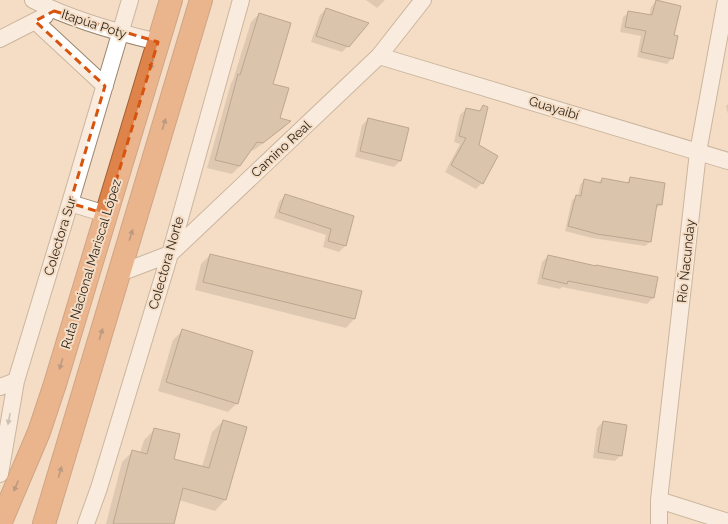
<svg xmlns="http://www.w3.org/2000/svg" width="728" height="524" font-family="Raleway,sans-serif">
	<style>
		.shadow { fill: #0003 }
		.building { fill: #bca68f; stroke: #79654f }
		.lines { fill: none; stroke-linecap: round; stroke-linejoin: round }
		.street-casing { stroke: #9b866f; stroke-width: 18 }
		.highway-casing { stroke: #a1623a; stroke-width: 24 }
		.street { stroke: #fff; stroke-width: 16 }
		.highway { stroke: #de834a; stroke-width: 22 }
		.oneway { fill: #754b2f }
		.oneway2 { fill: #a19d99 }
		.marked { fill: none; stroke: #d6540e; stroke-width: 3; stroke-dasharray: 8 5; stroke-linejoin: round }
		.labels { text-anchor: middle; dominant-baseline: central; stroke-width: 4; stroke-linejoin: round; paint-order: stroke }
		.street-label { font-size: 13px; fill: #2f261d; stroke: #f4ddc4 }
	</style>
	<rect width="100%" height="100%" fill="#f4ddc4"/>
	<path class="shadow" d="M366,0H385L377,8Z
		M656,1L673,36L672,58L667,64L637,57L641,36L620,32L623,17L629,12L649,16L651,7Z
		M326,9L348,46L342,52L311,42L320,15Z
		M259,14L271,84L279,119L289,122L282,129L254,150H251L240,166L232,174L207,168L231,83L233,80L251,22Z
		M728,104V114L726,106Z
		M484,107L478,146L482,183L476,189L445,172L460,144L454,142L460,115L466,109L478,112Z
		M368,119L408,129L400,161L394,167L355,157L362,125Z
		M630,178L661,205L655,209L650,242L645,246L592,238L565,231L572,200L578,196L580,185L584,180L597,183L602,179L626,184Z
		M285,195L353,217L345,246L339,252L323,247L326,235L274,218L279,202Z
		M210,255L354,319L346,328L195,290L201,264Z
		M548,256L653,298L647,304L562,287L560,289L537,284L542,262Z
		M182,331L237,403L228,412L158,391L173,340Z
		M223,421L246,428L225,500L215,511L179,500L173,524H106L122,462L133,451L140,453L144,440L155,429L172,460L202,467L212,432Z
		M603,422L621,455L615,461L593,458L597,428Z"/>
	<path class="building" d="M656,0L681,6L674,35L678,36L673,59L641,52L646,31L625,27L628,11L652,15Z
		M326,8L369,23L349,47L316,36Z
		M259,13L291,23L273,84L289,88L280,118L291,121L263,143L257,142L240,166L215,160L238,74L240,75Z
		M483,105L488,107L479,145L498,156L483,184L451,165L466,138L459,136L466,108L480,111Z
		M368,118L409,128L401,161L360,151Z
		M630,177L665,183L662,205L657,204L651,242L597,234L568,226L576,195L581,196L584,179L601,183L602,178L629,183Z
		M285,194L354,216L346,246L328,241L331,229L279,212Z
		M210,254L362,291L355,319L203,282Z
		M548,255L596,266V265L658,277L654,298L568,281L567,284L542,278Z
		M182,329L253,351L238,404L166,382Z
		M223,420L247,427L226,500L183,488L174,524H113L132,450L147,454L154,428L180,434L174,459L209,468Z
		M603,421L627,425L622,456L598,452Z"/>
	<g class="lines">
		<g class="street-casing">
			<path id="street" d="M33,0C72,20 115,32 158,42
				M35,21L105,86
				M0,39L45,16
				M379,56L728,161
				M70,203L106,214
				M120,273L170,254L379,56L423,0
				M0,387L16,381
				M0,474L16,381L70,203L130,0
				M659,500L728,522
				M86,524L99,488L170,254L241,0
				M659,524V500L698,152L726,0"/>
		</g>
		<g class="highway-casing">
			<path id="highway" d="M0,524L39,432L55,384L171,0
				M44,524L201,0"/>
		</g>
		<use href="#street" class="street"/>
		<use href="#highway" class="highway"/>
	</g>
	<defs><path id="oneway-solid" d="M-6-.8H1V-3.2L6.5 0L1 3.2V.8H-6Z"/></defs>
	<g class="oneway">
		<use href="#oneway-solid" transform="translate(152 64) rotate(107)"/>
		<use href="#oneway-solid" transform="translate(164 124) rotate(-73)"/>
		<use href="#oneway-solid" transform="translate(131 235) rotate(-73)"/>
		<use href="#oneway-solid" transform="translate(101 334) rotate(-73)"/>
		<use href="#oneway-solid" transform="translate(61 364) rotate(107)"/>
		<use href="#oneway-solid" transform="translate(60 472) rotate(-73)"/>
		<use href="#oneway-solid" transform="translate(16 486) rotate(113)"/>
	</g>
	<use class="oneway2" href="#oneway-solid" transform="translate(9 419) rotate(101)"/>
	<path d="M0 0H728V524H0ZM54,11L158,42L106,214L70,203L105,86L35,21Z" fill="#f4ddc4" fill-opacity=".55" fill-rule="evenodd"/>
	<path class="marked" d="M54,11L158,42L106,214L70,203L105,86L35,21Z"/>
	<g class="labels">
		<g class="street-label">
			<text transform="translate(94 24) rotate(18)">Itapúa Poty</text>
			<text transform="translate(554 108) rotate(17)">Guayaibí</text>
			<text transform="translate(281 149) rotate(-43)">Camino Real</text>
			<text transform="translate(60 236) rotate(-73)">Colectora Sur</text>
			<text transform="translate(686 261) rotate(-84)">Río Ñacunday</text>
			<text transform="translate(166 263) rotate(-74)">Colectora Norte</text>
			<text transform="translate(91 264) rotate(-73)">Ruta Nacional Mariscal López</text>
		</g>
	</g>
</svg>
